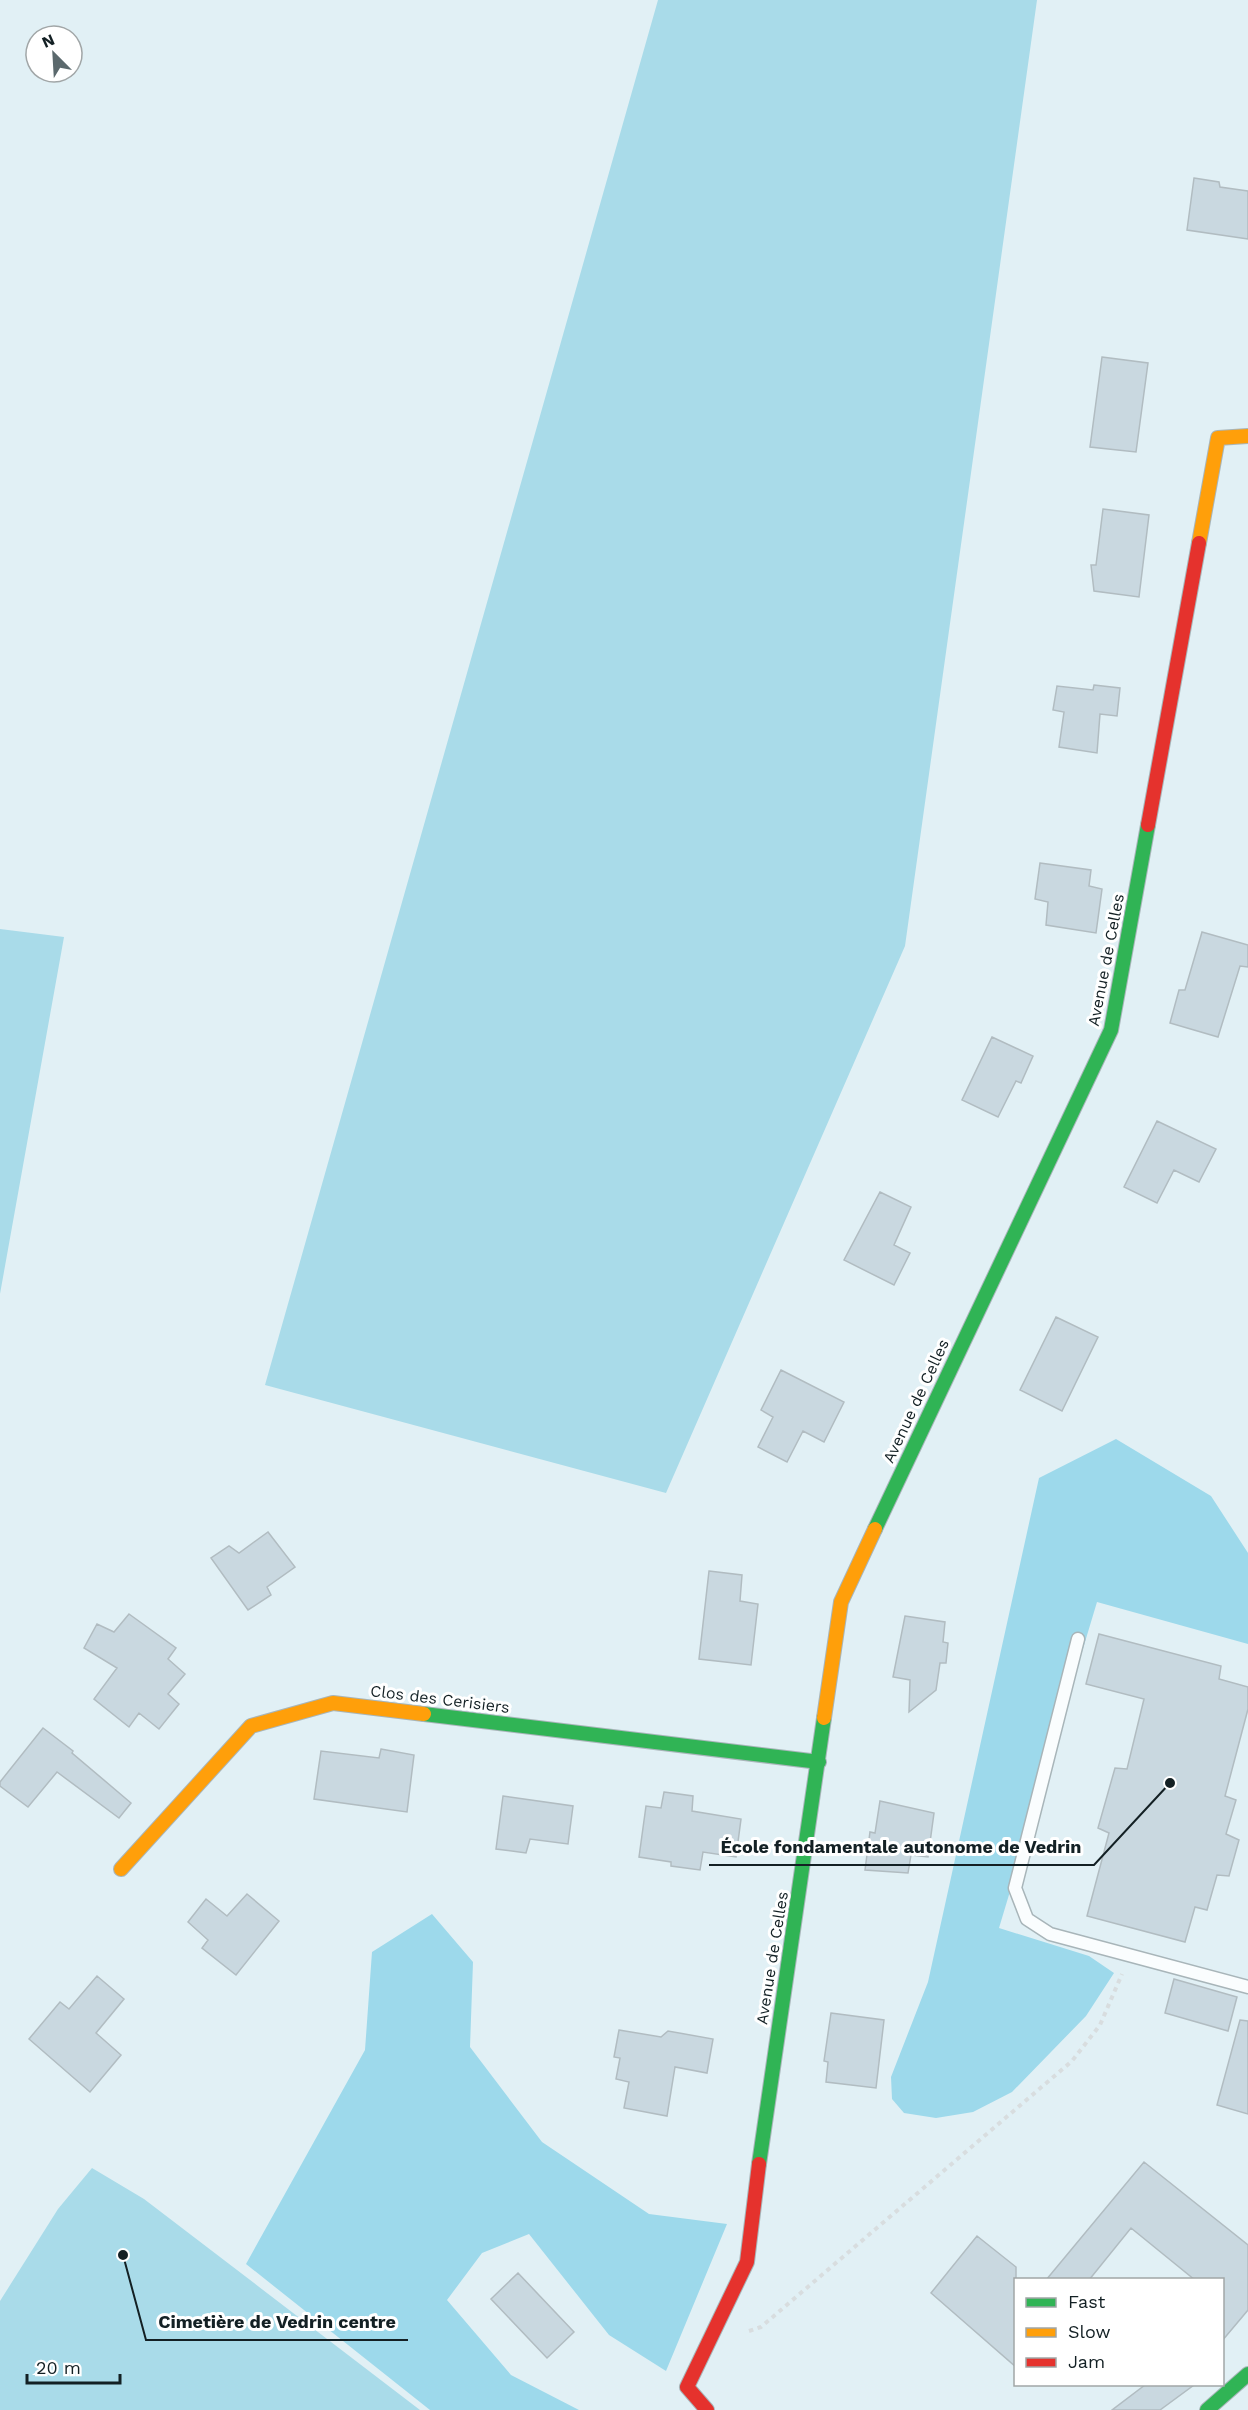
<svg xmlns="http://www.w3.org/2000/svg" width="1248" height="2410" font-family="'Work Sans',sans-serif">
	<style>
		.green { fill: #a9dbe9 }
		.forest { fill: #9dd9eb }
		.building { fill: #c9d8e0; stroke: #b1bcc1; stroke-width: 1.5 }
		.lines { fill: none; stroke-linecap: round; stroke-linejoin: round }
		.lane-casing { stroke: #a8b5b9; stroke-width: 15 }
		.fast-casing { stroke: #a8b5b9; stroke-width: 16 }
		.slow-casing { stroke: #a8b5b9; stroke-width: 16 }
		.jam-casing { stroke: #a8b5b9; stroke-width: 16 }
		.path { stroke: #d8dddf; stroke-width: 4; stroke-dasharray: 4.5 4.5; stroke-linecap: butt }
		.lane { stroke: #fafdfe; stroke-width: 12 }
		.fast { stroke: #30b455; stroke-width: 14 }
		.slow { stroke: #ff9f0a; stroke-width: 14 }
		.jam { stroke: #e5322d; stroke-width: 14 }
		.labels { text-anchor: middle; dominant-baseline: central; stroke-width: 6; stroke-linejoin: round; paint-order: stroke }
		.street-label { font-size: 16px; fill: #132024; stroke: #fff }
		.leader { fill: none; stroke: #132024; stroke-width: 2 }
		.callout-dot { fill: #132024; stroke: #fff; stroke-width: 2 }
		.callout-label { font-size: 18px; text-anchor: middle; font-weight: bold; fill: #132024; stroke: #fff; stroke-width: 6; stroke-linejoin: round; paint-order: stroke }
	</style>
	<rect width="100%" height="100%" fill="#e1f0f5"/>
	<path class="green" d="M658,0H1037L905,946L666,1493L265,1385Z
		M0,929L64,937L0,1294Z
		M92,2168L144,2199L420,2410H0V2301L58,2209Z"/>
	<path class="forest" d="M1116,1439L1211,1496L1248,1553V1644L1097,1602L999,1928L1089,1956L1114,1973L1086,2016L1012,2092L973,2112L936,2118L904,2113L892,2099L891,2077L928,1982L1039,1478Z
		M432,1914L473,1962L470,2047L542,2142L649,2214L727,2224L666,2371L609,2335L529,2234L482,2253L447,2300L511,2375L579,2410H430L246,2264L365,2050L372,1952Z"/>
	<path class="building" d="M1194,178L1219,182L1220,187L1248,191V239L1187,230Z
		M1102,357L1148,363L1136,452L1090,447Z
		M1103,509L1149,515L1139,597L1094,591L1091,565H1096Z
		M1094,685L1120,688L1117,716L1100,714L1097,753L1059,747L1064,712L1053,710L1057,686L1093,690Z
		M1040,863L1091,870L1089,886L1102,889L1096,933L1046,925L1048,902L1035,899Z
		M1202,932L1248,945V967L1240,966L1218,1037L1170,1023L1179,990H1185Z
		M992,1037L1033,1056L1021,1083L1016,1081L998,1117L962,1100Z
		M1157,1121L1216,1149L1199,1182L1174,1170L1157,1203L1124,1187Z
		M880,1192L911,1207L894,1245L910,1253L894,1285L844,1260Z
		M1056,1317L1098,1337L1062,1411L1020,1390Z
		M781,1370L844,1402L824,1442L803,1431L787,1462L758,1447L773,1417L761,1410Z
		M268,1532L295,1567L267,1587L271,1595L248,1610L211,1558L229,1546L239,1553Z
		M709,1571L742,1575L740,1601L758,1604L751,1665L699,1659Z
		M129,1614L176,1648L168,1659L185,1674L168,1694L179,1704L159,1729L139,1713L129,1727L94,1699L117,1668L84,1648L97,1624L114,1632Z
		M905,1616L945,1622L943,1642L948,1643L946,1663H940L936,1690L909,1712L910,1680L893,1677Z
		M1099,1634L1221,1666L1219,1679L1248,1687V1709L1225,1796L1236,1800L1226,1834L1239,1840L1229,1876L1217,1875L1207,1910L1195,1907L1185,1942L1087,1916L1109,1833L1098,1828L1115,1768L1127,1769L1144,1699L1086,1684Z
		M43,1728L73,1751L72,1753L131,1803L119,1818L57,1772L28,1807L0,1786V1782Z
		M381,1749L414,1755L407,1812L314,1799L321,1751L379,1758Z
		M664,1792L693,1796L692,1811L741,1819L736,1857L703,1852L700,1870L671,1866V1862L639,1857L646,1806L661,1808Z
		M503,1796L573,1806L568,1844L530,1839L526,1853L496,1849Z
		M880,1801L934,1813L928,1857L911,1855L908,1873L865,1870L870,1832L875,1833Z
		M247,1894L279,1921L236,1975L202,1948L208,1940L188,1922L206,1899L227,1916Z
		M97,1976L124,1999L96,2033L121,2055L90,2092L29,2039L60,2002L69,2009Z
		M1174,1979L1237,1997L1228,2031L1165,2013Z
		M831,2013L884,2020L876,2088L826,2082L828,2062L824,2061Z
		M1240,2020L1248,2021V2114L1217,2105Z
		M619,2030L661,2037L668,2031L713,2039L707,2073L675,2067L667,2116L624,2108L629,2082L616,2079L620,2058L614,2057Z
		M1144,2162L1248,2245V2310L1222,2341V2280H1195L1131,2228L1089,2280H1046Z
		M977,2236L1016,2267V2367L931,2293Z
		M518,2273L574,2332L547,2358L491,2299Z
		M1145,2385H1194L1160,2410H1112Z"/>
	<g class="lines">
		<g class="lane-casing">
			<path id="lane" d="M1078,1639L1015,1888L1027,1919L1050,1934L1248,1987"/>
		</g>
		<g class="fast-casing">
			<path id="fast" d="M875,1529L1111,1030L1148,825
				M424,1714L819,1762
				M759,2164L824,1718
				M1207,2410L1248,2374"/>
		</g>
		<g class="slow-casing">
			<path id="slow" d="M1199,543L1218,438L1248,436
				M824,1718L841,1602L875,1529
				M121,1869L251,1726L333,1703L424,1714"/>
		</g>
		<g class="jam-casing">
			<path id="jam" d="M1148,825L1199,543
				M707,2410L687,2387L747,2262L759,2164"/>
		</g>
		<path class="path" d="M749,2331L761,2327L1072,2061L1100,2025L1122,1974"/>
		<use href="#lane" class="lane"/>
		<use href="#fast" class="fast"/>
		<use href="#slow" class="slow"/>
		<use href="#jam" class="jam"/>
	</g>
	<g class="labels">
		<g class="street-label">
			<text transform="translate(1106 960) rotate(-79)">Avenue de Celles</text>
			<text transform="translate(916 1401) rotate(-65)">Avenue de Celles</text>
			<text transform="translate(440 1699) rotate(7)">Clos des Cerisiers</text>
			<text transform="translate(772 1958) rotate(-81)">Avenue de Celles</text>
		</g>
	</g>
	<path class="leader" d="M1170 1783L1094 1865H709M123 2255L146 2340H408"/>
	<g class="callout-dot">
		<circle cx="1170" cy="1783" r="6"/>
		<circle cx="123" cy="2255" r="6"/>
	</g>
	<g class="callout-label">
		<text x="901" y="1853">École fondamentale autonome de Vedrin</text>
		<text x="277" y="2328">Cimetière de Vedrin centre</text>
	</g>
	<rect x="1014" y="2278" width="210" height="108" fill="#ffffff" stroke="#a1a6a7" stroke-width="1.5"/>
	<rect x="1026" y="2298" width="30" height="9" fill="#30b455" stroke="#a1a6a7" stroke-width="1.5"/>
	<text x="1068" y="2308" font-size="18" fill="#132024">Fast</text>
	<rect x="1026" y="2328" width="30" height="9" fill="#ff9f0a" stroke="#a1a6a7" stroke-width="1.5"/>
	<text x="1068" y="2338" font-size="18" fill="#132024">Slow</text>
	<rect x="1026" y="2358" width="30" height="9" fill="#e5322d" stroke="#a1a6a7" stroke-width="1.5"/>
	<text x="1068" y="2368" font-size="18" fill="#132024">Jam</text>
	<g transform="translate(54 54) rotate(336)"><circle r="28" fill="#ffffff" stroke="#a1a6a7" stroke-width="1.5"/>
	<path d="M0-4.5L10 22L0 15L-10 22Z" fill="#5b696d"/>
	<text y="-9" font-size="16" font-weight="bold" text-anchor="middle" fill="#132024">N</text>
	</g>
	<path d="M27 2374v9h93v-9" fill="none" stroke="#132024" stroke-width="3"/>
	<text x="36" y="2374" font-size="18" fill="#132024" stroke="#ffffff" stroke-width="4.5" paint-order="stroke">20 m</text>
</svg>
